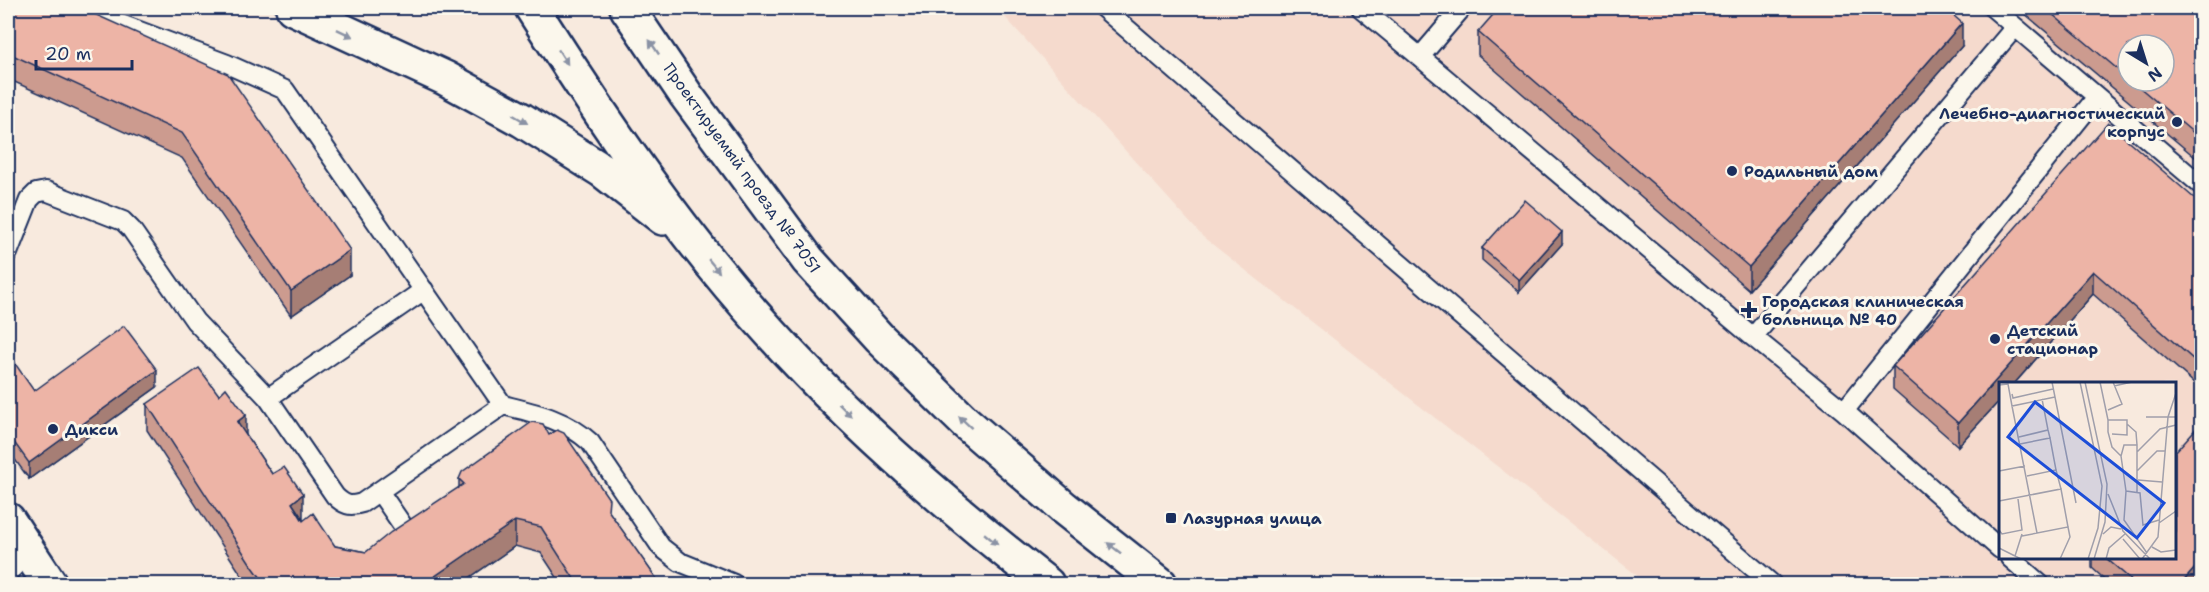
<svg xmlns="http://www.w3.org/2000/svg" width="2209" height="592" font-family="'Shantell Sans',sans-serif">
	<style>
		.built { fill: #f5dacd; fill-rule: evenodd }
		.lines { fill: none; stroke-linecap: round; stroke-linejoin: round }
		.lane-casing { stroke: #1b2f5e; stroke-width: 22 }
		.street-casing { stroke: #1b2f5e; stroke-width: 38 }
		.secondary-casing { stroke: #1b2f5e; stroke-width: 38 }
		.lane { stroke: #fbf7ec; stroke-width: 18 }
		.street { stroke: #fbf7ec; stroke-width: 33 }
		.secondary { stroke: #fbf7ec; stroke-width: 33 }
		.wall { fill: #cc9b8f; stroke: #1b2f5e; stroke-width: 1.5; fill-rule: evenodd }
		.shaded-wall { fill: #a67e74; stroke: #1b2f5e; stroke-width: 1.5 }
		.building { fill: #edb4a6; stroke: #1b2f5e; stroke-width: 1.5 }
		.oneway { fill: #8b93a5 }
		.poi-dot { fill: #1b2f5e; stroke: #fbf7ec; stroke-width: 2 }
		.labels { text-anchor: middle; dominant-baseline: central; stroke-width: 6; stroke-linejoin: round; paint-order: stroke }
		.poi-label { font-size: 16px; font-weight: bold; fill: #1b2f5e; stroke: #fbf7ec; text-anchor: start }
		.street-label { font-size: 16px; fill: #1b2f5e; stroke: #fbf7ec }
		.inset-road { fill: none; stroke: #a09fab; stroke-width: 1.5 }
		.view { fill: #1d4ed8; fill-opacity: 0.15; stroke: #1d4ed8; stroke-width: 3 }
		.inset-edge { fill: none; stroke: #1b2f5e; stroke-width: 3 }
	</style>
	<rect width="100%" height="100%" fill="#f8eade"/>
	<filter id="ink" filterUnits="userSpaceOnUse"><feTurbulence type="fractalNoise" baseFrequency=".0167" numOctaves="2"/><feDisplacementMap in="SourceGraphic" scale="12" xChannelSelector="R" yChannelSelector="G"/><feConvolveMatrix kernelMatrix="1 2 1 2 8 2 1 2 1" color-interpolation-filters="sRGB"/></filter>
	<g filter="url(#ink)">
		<path class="built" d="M997,8H2201V584H1648L1203,237ZM2128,45H2164V81H2128ZM2000,384H2174V558H2000Z"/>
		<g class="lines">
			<g class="lane-casing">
				<path id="lane" d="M78,8L227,64L285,90L503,405C535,413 565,419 590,442L661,547L680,562L734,584
					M1103,8L1772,584
					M1361,8L1420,57
					M1462,8L1420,57L1753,337L2015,27
					M1993,8L2202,186
					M8,253L29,200L36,193L46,191L123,221L131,229L195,321L268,398L335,496C344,505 350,507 362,503L503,405
					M1753,337L1844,411L2097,97
					M268,398L424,290
					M1844,411L2000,549
					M379,491L443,584
					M2010,558L2040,584
					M8,573L29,552"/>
			</g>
			<g class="street-casing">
				<path id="street" d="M8,520L50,584"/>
			</g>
			<g class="secondary-casing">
				<path id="secondary" d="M293,8L445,78L522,120L603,171L663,218
					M532,8C603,120 678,231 768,330C852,424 948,507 1047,584
					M627,8L686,95L808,260L879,338L965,422L1064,508L1160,584"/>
			</g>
			<use href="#lane" class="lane"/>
			<use href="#street" class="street"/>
			<use href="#secondary" class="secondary"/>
		</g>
		<path class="wall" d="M8,8H81L350,275L291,316L182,158L8,79Z
			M2018,8H2202V163ZM2128,45L2164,81H2128Z
			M1478,32L1962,46L1749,290L1478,55Z
			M2202,205V390L2093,294L2014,384H2001V399L1958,446L1893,389V366Z
			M1562,244L1519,292L1482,260V248Z
			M8,367L34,391L157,387L29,479L8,450Z
			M219,395L303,520L335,546L366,552L459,488V479L549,435L609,512L661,585H562L541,553L515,546L459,585H248L147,430V404Z
			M2202,422V583L2200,585H2111L2092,568V558H2175Z"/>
		<path class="shaded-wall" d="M1962,23V46L1749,290V267Z
			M1562,232V244L1519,292V280Z
			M350,250V275L291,316V291Z
			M2093,271V294L2014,384H2001V399L1958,446V423Z
			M157,370V387L29,479V463Z
			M246,415V440L237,422Z
			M303,494V519L292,503Z
			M515,521V546L459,585H422Z
			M2202,560V583L2200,585H2180Z"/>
		<path class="building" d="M8,8H81L228,74L350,250L291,291L182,133L8,53Z
			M1499,8H1945L1962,23L1749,267L1478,32Z
			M2045,8H2202V140L2132,81H2164V45H2128V78Z
			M2108,123L2202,205V367L2093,271L1958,423L1893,366Z
			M1525,200L1562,232L1519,280L1482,248Z
			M124,326L157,370L29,463L8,434V367L14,362L34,391Z
			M199,368L219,395L226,388L246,415L237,422L272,474L284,467L303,494L292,503L303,521L313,513L335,546L366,552L391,532L464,484L459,479L462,472L532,422L543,424L549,435L557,430L564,433L609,499L608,510L661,585H578L541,527L515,521L422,585H266L250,563L147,404Z
			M2202,422V560L2180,585H2137L2106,558H2175V452Z
			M708,581L710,585H703Z"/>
		<defs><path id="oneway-solid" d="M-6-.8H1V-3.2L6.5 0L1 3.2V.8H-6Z" transform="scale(1.5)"/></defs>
		<g class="oneway">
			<use href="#oneway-solid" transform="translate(345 33) rotate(26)"/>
			<use href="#oneway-solid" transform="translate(654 47) rotate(-124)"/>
			<use href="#oneway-solid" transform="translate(563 57) rotate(57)"/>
			<use href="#oneway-solid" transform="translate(520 119) rotate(30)"/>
			<use href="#oneway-solid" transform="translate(714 266) rotate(50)"/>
			<use href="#oneway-solid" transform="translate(845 410) rotate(44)"/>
			<use href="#oneway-solid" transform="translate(965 422) rotate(-137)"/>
			<use href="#oneway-solid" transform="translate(991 539) rotate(40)"/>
			<use href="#oneway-solid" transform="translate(1114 548) rotate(-142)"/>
		</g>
	</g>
	<g class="poi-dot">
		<circle cx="2177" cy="122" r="6"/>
		<circle cx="1732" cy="171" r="6"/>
		<path d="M1746 301h6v6h6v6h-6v6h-6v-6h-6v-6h6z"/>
		<circle cx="1995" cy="339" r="6"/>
		<circle cx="53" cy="429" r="6"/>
		<rect x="1165" y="512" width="12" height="12" rx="3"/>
	</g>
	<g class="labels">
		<g class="poi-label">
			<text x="2165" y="113" text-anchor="end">Лечебно-диагностический<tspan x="2165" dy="18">корпус</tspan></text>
			<text x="1744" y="171">Родильный дом</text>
			<text x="1762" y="301">Городская клиническая<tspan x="1762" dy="18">больница № 40</tspan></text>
			<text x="2007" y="330">Детский<tspan x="2007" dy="18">стационар</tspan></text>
			<text x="65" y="429">Дикси</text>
			<text x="1183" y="518">Лазурная улица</text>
		</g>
		<g class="street-label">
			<text transform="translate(742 168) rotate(54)">Проектируемый проезд № 7051</text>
		</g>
	</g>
	<g transform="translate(1999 382)">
		<rect width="177" height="177" fill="#f8eade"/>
		<path class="inset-road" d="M53,0L77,121M81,0L103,104L99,146L89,177M86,0L108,102L106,140L95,177M101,0L109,38M0,3L9,2L13,24L56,15M115,4L133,0M13,12L14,16L54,7M43,17L49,48M13,24L38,151M109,28L123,22L114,0M147,35H177M128,42L137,50L138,63M113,52L128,53V38H109V50L113,65L122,74L127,109L125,138L148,171M20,55L49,48L51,56M21,62L51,56L57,88L28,94M138,70L161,47L177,43M122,74L125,63H138V110M57,88L62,107M0,89L26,84M138,89L158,69H166M139,98L163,100M127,109L141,111L144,143L160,138M109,112L124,149L151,177M0,119L62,107L69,145L23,154M160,141L177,129M0,148L3,152L23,148L19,117M104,152L112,145L122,147M124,157L141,177M153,165L162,170L177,168M0,166L22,177M16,174L23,152M61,177L71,155L69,145M107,177L110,166L126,152M143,177L159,155L169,35L177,11"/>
		<path class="view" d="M36,20L165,121L138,156L9,55Z"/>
		<rect width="177" height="177" class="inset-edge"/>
	</g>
	<rect width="2209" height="592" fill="none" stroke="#fbf7ec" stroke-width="30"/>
	<rect x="15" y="15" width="2179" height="562" fill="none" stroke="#1b2f5e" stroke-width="2" filter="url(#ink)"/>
	<g transform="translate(2146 63) rotate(142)"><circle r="28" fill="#fbf7ec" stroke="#a1a7b3" stroke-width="1.5"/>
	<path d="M0-4.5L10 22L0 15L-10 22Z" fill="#1b2f5e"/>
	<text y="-9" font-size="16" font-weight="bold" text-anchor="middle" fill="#1b2f5e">N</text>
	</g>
	<path d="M36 60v9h96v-9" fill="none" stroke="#1b2f5e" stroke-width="3"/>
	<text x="45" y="60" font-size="18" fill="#1b2f5e" stroke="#fbf7ec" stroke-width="4.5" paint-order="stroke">20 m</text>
</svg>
